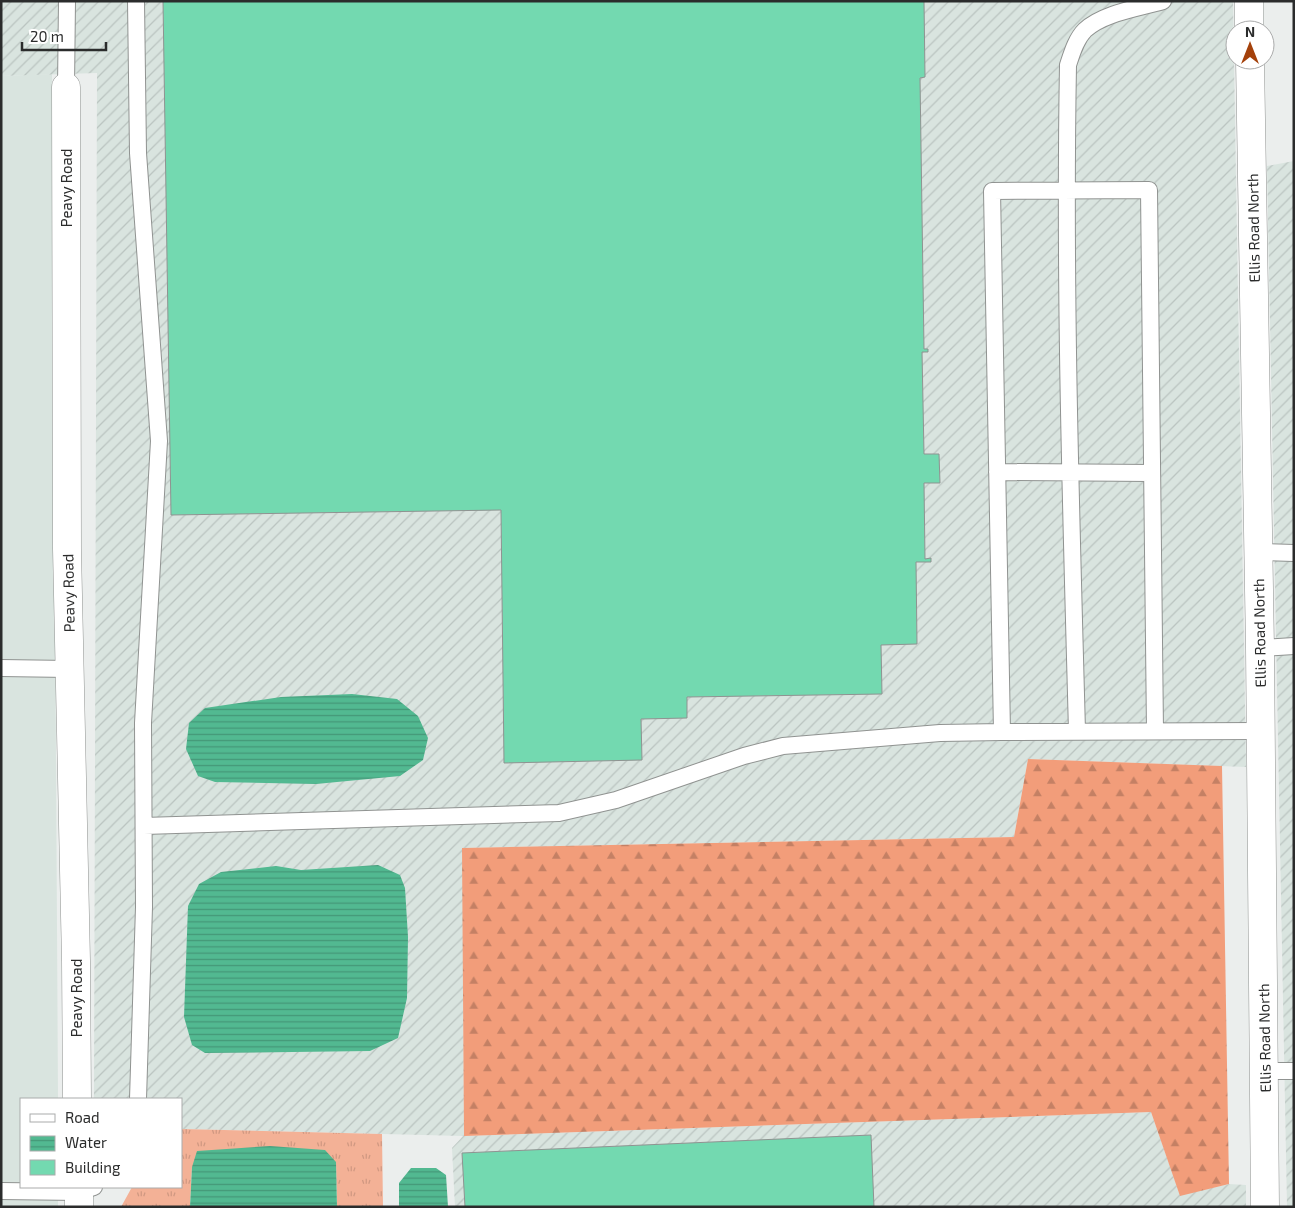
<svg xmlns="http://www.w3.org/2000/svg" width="1295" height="1208" font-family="'Exo 2',sans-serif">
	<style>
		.built { fill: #d9e4df }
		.industrial { fill: url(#industrial-furrows) }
		.grass { fill: url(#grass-tufts) }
		.forest { fill: url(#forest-firs) }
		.water { fill: url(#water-rules) }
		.building { fill: #73d9b0; stroke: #8f9391 }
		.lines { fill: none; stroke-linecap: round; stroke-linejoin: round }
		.service-casing { stroke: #909391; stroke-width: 18 }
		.minor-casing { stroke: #909391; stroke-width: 29 }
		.tertiary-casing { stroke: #909391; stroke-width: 29 }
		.service { stroke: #fff; stroke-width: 16 }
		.minor { stroke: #fff; stroke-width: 28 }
		.tertiary { stroke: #fff; stroke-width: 28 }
		.labels { text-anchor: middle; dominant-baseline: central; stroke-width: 4.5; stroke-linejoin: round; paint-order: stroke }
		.street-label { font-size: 15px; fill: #2b2c2c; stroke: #fff }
	</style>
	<defs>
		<pattern id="industrial-furrows" width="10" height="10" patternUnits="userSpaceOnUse" patternTransform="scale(1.25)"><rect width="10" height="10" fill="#d9e4df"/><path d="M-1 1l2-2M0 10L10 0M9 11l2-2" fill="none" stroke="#bac4c0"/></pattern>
		<pattern id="grass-tufts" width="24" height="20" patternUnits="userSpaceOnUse" patternTransform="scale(1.25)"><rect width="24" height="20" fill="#f3b196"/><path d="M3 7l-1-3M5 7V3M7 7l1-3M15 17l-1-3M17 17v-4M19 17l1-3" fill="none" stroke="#d09881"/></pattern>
		<pattern id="forest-firs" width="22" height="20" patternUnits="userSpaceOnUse" patternTransform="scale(1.25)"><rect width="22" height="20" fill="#f29d7a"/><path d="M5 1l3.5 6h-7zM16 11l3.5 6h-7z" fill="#c48064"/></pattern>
		<pattern id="water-rules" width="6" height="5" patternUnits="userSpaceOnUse" patternTransform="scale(1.25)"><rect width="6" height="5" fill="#52b991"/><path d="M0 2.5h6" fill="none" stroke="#449777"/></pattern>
	</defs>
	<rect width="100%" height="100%" fill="#ebeeed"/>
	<path class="built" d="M52,74L58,1099H21V1187H58V1207H1V76Z"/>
	<path class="industrial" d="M1,1H1233L1246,767L1028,759L1014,837L463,848L464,1136L1151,1112L1180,1195L1229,1184L1246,1185V1207H455L452,1148L463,1136L181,1129V1099H94L97,73L1,76Z
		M1294,161V1207H1287L1267,166Z"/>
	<path class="grass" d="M181,1129L382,1134L383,1207H337L336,1162L192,1167L190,1207H121L132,1187H181Z"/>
	<path class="forest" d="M1028,759L1222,766L1229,1184L1180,1196L1151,1112L464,1136L462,848L1014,837Z"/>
	<path class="water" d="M352,694L397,699L418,716L428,738L423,760L400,776L316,784L215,782L198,776L186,749L189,723L205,708L281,697Z
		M378,865L400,875L405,888L408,937L407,998L398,1038L370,1051L205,1053L192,1045L184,1017L188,906L199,884L221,872L276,866L301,870Z
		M270,1146L325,1150L336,1162L337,1207H190L192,1167L197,1151Z
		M411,1168H436L446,1175L448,1207H399V1183Z"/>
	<path class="building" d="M163,1H924L925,77L920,78L924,349H928V352H922L924,454H939L940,483H924L925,559L931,558V562H916L917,644L881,645L882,694L687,697V718L641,719L642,760L504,763L501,510L171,515Z
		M871,1135L874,1207H465L462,1153Z"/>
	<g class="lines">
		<g class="service-casing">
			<path id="service" d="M136,1L138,153L159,441L143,723L144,907L138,1099
				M66,87L67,1
				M997,472L1152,473
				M1258,552L1294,553
				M1260,648L1294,646
				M1,668L69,669
				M1077,731C1071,509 1064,287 1068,65C1072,53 1076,39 1085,30C1103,13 1139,8 1163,1
				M1155,731L1149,190L992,191L1002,732L1260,731
				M144,826L559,813L616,800L744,756L783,746L940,733L1002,732
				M1265,1071H1294
				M1,1191L79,1192L94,1187"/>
		</g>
		<g class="minor-casing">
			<path id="minor" d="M66,87L67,549L76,961L77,1099
				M79,1187V1207"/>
		</g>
		<g class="tertiary-casing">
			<path id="tertiary" d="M1249,1V30
				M1250,60L1260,648L1265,1207"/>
		</g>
		<use href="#service" class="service"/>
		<use href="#minor" class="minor"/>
		<use href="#tertiary" class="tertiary"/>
	</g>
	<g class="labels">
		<g class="street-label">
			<text transform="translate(66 188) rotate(-90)">Peavy Road</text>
			<text transform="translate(1253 228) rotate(-91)">Ellis Road North</text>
			<text transform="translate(68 593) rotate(-91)">Peavy Road</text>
			<text transform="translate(1259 633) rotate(-91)">Ellis Road North</text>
			<text transform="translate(76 998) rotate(-90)">Peavy Road</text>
			<text transform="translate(1264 1038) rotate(-91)">Ellis Road North</text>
		</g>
	</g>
	<rect width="1295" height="1208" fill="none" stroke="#2b2c2c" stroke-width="5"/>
	<rect x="20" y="1098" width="162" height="90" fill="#ffffff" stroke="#aaabab"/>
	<rect x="30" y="1114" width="25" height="8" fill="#ffffff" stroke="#aaabab"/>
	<text x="65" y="1123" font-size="15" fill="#2b2c2c">Road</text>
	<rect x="30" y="1136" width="25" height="15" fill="url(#water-rules)" stroke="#aaabab"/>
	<text x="65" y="1148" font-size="15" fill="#2b2c2c">Water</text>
	<rect x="30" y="1160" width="25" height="15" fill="#73d9b0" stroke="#aaabab"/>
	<text x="65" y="1173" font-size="15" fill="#2b2c2c">Building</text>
	<g transform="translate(1250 45)"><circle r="24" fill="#ffffff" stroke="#aaabab"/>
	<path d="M0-4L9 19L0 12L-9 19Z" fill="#a4410b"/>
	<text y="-8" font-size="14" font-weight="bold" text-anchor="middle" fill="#2b2c2c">N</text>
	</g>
	<path d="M22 42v8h84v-8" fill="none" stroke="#2b2c2c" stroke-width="2.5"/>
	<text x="30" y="42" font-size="15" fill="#2b2c2c" stroke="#ffffff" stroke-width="4" paint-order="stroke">20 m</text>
</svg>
